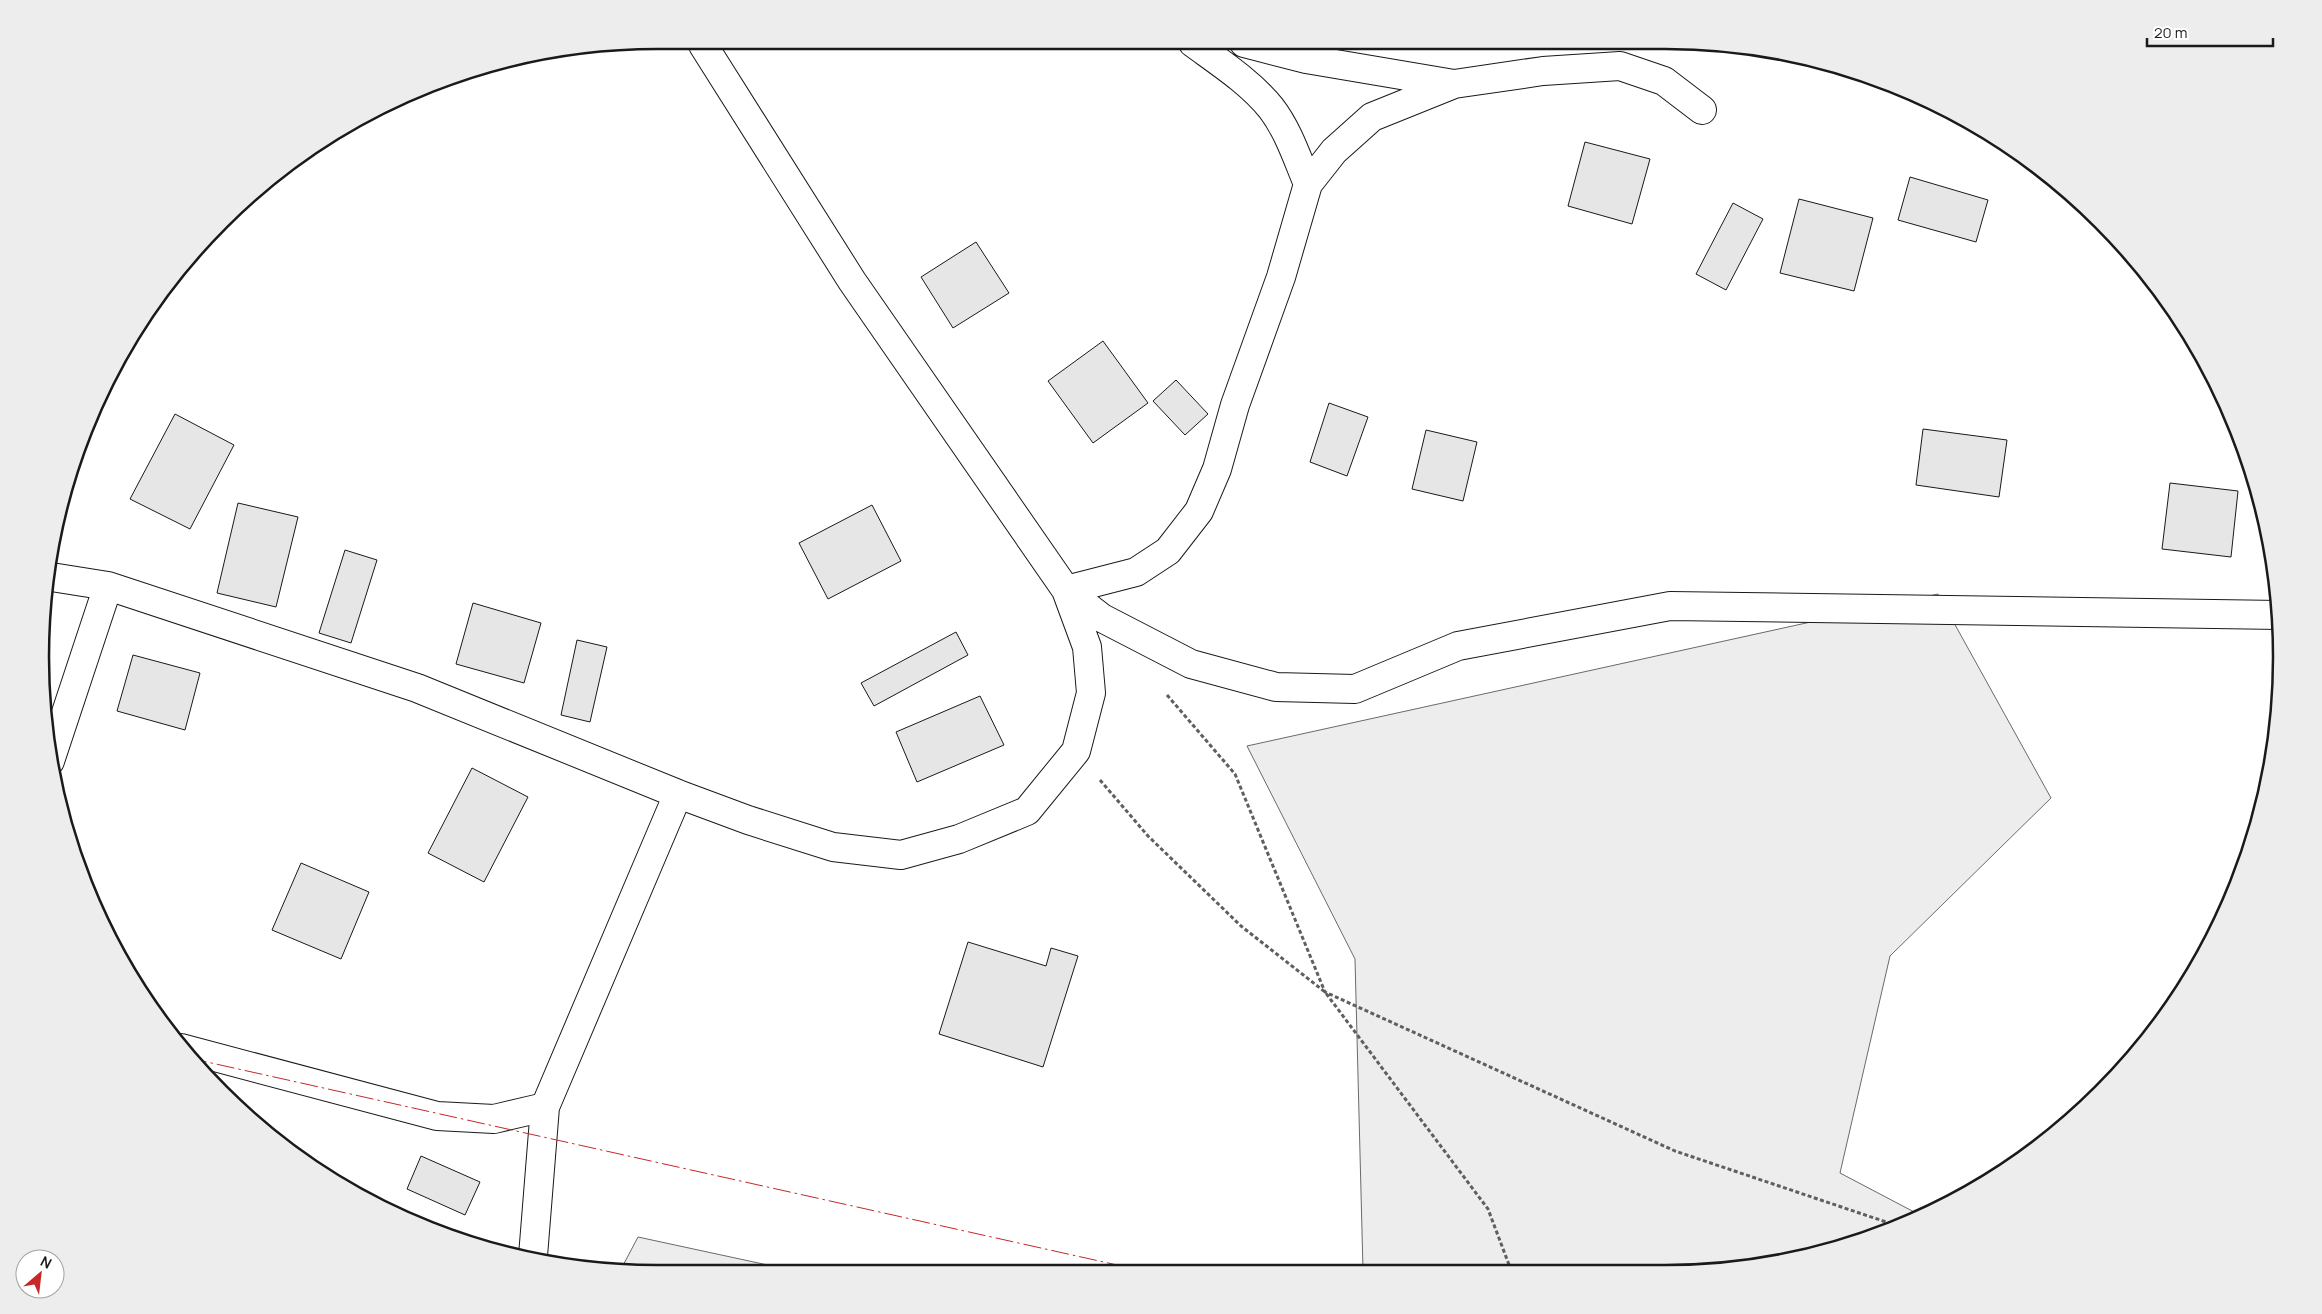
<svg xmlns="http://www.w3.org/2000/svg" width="2322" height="1314" font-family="Manrope,sans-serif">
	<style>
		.green { fill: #ededed; stroke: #6a6a6a }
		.building { fill: #e6e6e6; stroke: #1a1a1a }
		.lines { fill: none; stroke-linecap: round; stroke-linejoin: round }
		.street-casing { stroke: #1a1a1a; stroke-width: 30 }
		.path { stroke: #5f5f5f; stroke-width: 3; stroke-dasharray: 4 2.5; stroke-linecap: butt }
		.street { stroke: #fff; stroke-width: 28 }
		.power { stroke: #c62828; stroke-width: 1; stroke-dasharray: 18 4 2.5 4; stroke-linecap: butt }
		.rim { fill: none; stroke: #1a1a1a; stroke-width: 2.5 }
	</style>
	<rect width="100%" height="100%" fill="#fff"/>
	<path class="green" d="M1938,594L2051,798L1890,956L1840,1173L1918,1214L1864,1241L1745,1269L1363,1270L1355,959L1247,746Z
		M638,1237L800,1272L619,1273Z"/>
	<path class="building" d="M1585,142L1650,159L1632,224L1568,206Z
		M1910,177L1988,200L1976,242L1898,220Z
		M1799,199L1873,218L1854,291L1780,273Z
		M1733,203L1763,219L1726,290L1696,274Z
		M976,242L1009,293L953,328L921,277Z
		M1103,341L1148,403L1093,443L1048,381Z
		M1176,380L1208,414L1185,435L1153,401Z
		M1329,403L1368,417L1347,476L1310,462Z
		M175,414L234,445L190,529L130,499Z
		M1923,429L2007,440L1999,497L1916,485Z
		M1426,430L1477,442L1463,501L1412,489Z
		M2170,483L2238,491L2231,557L2162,549Z
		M238,503L298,517L276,607L217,593Z
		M872,505L901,561L828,599L799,543Z
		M345,550L377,560L351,643L319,633Z
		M473,603L541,623L524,683L456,664Z
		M956,632L968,655L874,706L861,683Z
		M577,640L607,647L590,722L561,715Z
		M133,655L200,673L185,730L117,711Z
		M980,696L1004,745L917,782L896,732Z
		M472,768L528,797L484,882L428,853Z
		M301,863L369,892L341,959L272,930Z
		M968,942L1046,966L1051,948L1078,956L1043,1067L939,1034Z
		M421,1156L480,1182L465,1215L407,1189Z"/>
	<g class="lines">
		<g class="street-casing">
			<path id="street" d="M1193,43C1219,62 1250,82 1271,108C1288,130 1297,158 1308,184
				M1244,43L1306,59L1454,84L1543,71L1620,66L1664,81L1702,110
				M45,576L108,586L417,688L678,794L748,820L833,847L901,855L959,839L1027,811L1076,751L1091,693L1087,647L1066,590L852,281L703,45
				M1066,590L1102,618L1191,664L1276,687L1355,689L1458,646L1670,606L2280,615
				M1066,590L1136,572L1168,551L1199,511L1217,469L1235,405L1281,277L1308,184L1334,151L1372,117L1454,84
				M50,761L108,586
				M181,1048L437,1116L494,1119L545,1107L678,794
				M533,1256L545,1107"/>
		</g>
		<path class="path" d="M1167,695L1235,774L1325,992L1675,1151L1895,1225
			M1100,780L1148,836L1241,926L1325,992L1488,1209L1511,1270"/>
		<use href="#street" class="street"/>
		<path class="power" d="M189,1058L1144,1271"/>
	</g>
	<path d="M0 0H2322V1314H0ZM657 49H1665A608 608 0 0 1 2273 657V657A608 608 0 0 1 1665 1265H657A608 608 0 0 1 49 657V657A608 608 0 0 1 657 49Z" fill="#ededed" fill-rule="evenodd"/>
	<path class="rim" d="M657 49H1665A608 608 0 0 1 2273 657V657A608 608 0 0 1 1665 1265H657A608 608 0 0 1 49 657V657A608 608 0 0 1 657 49Z"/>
	<g transform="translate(40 1274) rotate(28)"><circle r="24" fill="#ffffff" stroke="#a3a3a3"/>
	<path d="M0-4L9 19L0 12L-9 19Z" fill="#c62828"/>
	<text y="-8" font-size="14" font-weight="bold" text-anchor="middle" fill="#1a1a1a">N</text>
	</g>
	<path d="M2147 38v8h126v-8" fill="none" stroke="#1a1a1a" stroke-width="2.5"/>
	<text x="2154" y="38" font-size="15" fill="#1a1a1a" stroke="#ffffff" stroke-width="4" paint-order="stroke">20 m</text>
</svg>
